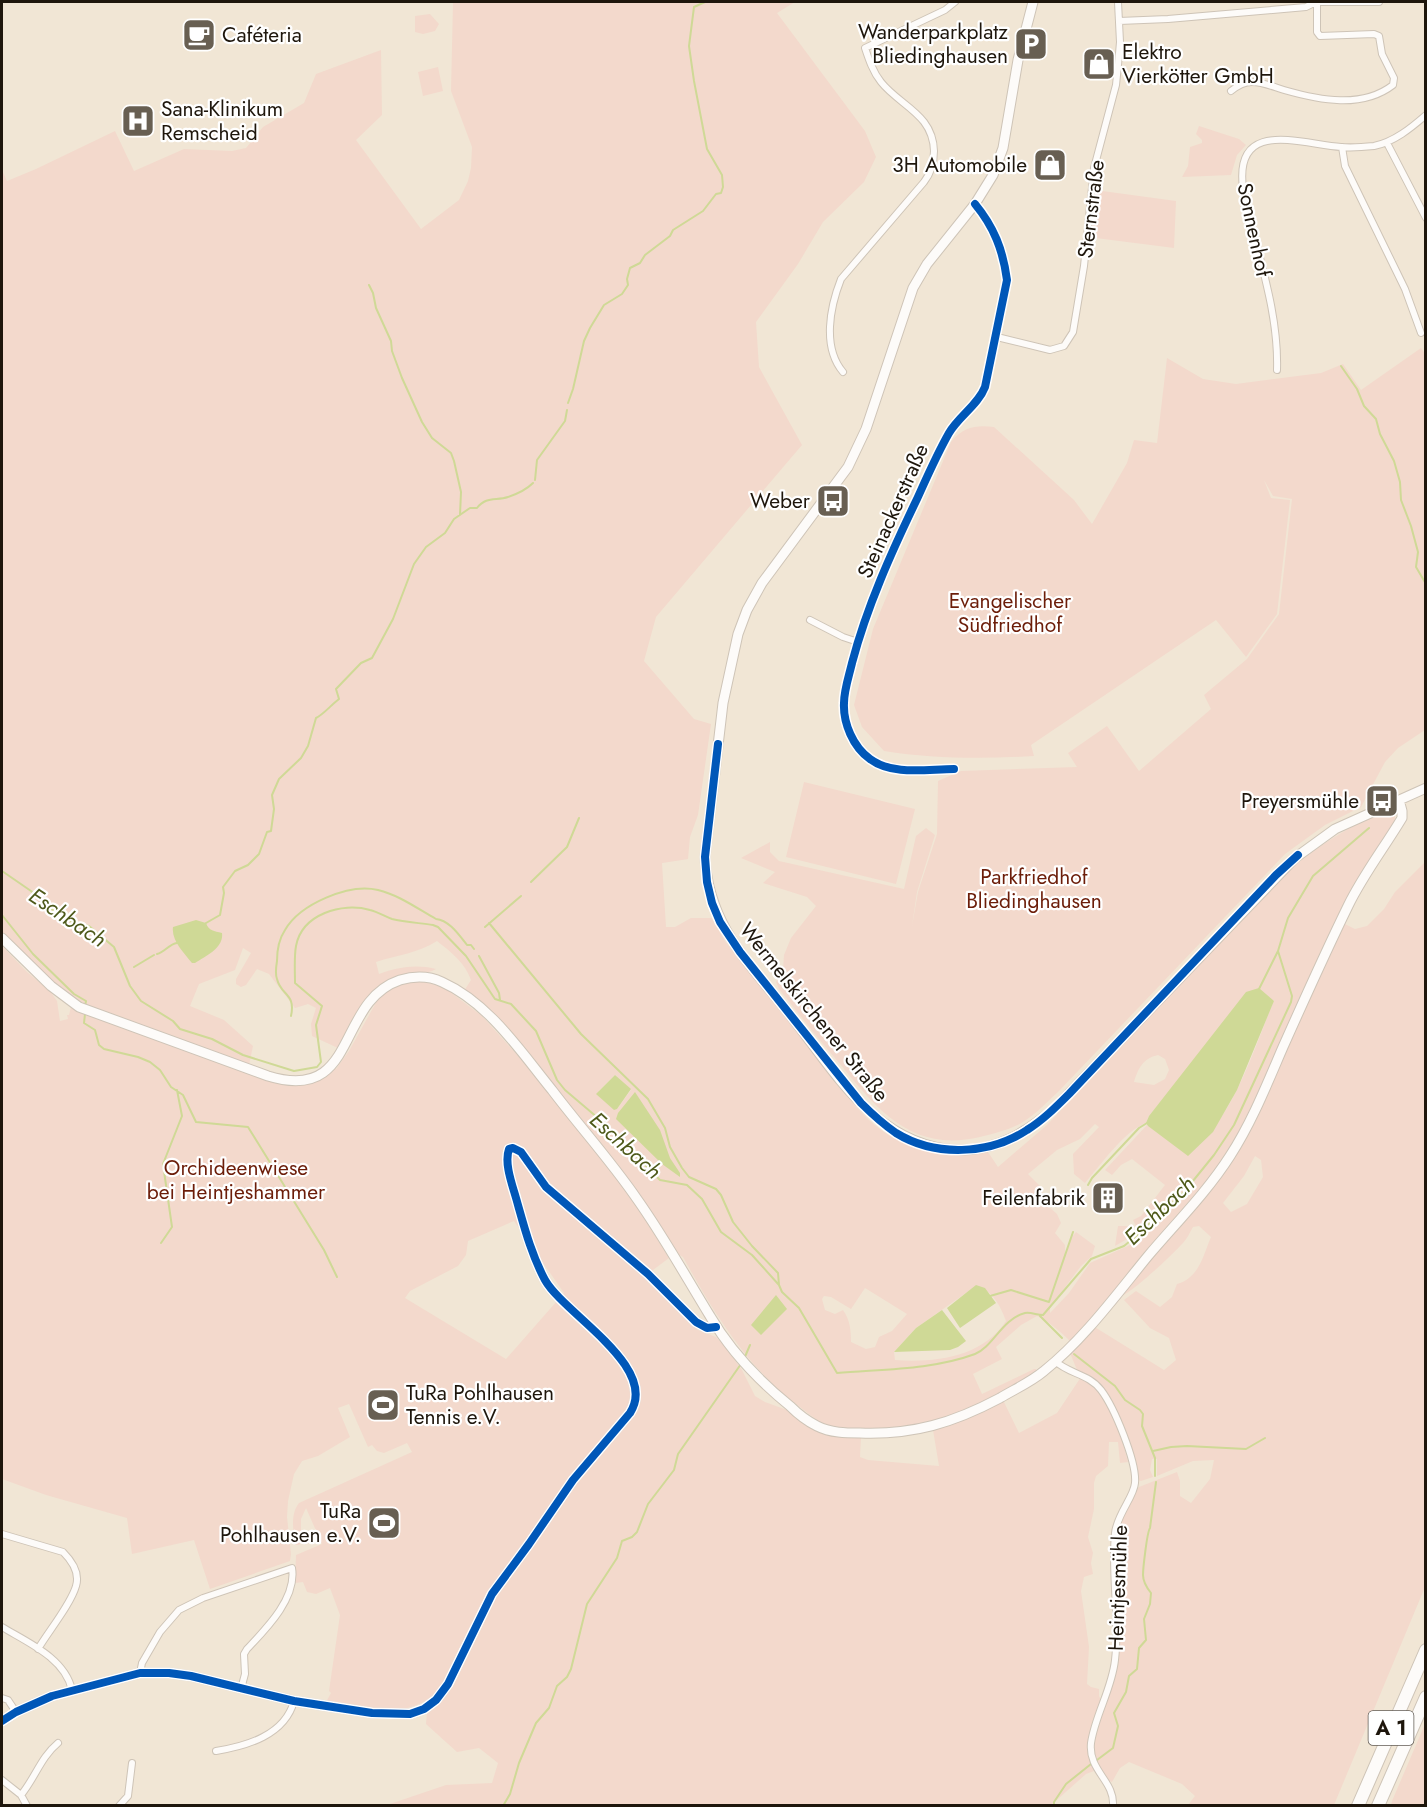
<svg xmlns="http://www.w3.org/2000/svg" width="1427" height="1807" font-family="Jost,sans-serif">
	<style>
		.green { fill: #f3d9cc; fill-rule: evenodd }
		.water { fill: #cfd996 }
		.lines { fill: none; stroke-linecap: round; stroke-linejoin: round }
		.stream { stroke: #cfd996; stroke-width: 2 }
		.street-casing { stroke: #cec4b7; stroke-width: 8 }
		.secondary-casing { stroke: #cec4b7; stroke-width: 11 }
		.highway-casing { stroke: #cec4b7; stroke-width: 14 }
		.street { stroke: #fdfbf9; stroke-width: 6 }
		.secondary { stroke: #fdfbf9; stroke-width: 9 }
		.highway { stroke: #fdfbf9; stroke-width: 12 }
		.cycleway-casing { stroke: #fff; stroke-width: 11 }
		.cycleway { stroke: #0057b8; stroke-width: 8 }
		.labels { text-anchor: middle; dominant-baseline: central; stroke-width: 4.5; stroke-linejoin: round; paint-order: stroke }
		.shield { fill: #fff; stroke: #625c55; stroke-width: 1.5 }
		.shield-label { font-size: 20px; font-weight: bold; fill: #1e160c }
		.poi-label { font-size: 21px; fill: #1e160c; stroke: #fff; text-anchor: end }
		.street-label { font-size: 21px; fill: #1e160c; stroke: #fff }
		.park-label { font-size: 21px; fill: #6c1d09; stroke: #fff }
		.water-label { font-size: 22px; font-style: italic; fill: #4e591a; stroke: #fff }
	</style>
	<rect width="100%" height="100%" fill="#f1e6d5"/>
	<path class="green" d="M453,2H795L777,13L865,131L876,157L864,182L823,222L798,264L756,322L759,367L802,445L656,617L644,661L694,719L711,724L698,815L690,837L688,859L662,863L666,927H675L691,918H712L725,941C752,975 778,1008 805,1042C826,1068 845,1097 869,1120C900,1149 947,1161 988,1152L998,1167L1047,1125L1288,871C1318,846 1349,826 1385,811L1391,812L1395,816V821L1344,904L1245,1121L1222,1162L1102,1306L1070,1341C1062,1333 1047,1320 1037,1316L1021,1325L996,1347L1002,1359L973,1374L982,1394L1034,1369H1036L1037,1373C1010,1388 977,1411 948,1419C919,1427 859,1435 830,1426C819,1423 809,1414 800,1407C747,1368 714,1313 683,1257L676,1253L643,1201L464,991L471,980C465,963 451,952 437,941C419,953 397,955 376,962L379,974C399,967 415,964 436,969C427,975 414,971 404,974C367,983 353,1018 338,1048L312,1036L311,1024L316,1008L308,1004L295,1008L269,974L257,969L246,985L241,987L236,984V979L251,953L243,948L235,970L199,984L190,1006L224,1020L253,1046L249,1065L74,1001L42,973L2,933V170L7,181L36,169L115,131L134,171L184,149L232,151L246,148L263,127L304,103L316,74L381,50L382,115L356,140L421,229L459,200L468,181L471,168L472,147L451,91ZM1274,1000C1252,1054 1234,1117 1188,1155L1147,1125L1105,1170L1112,1175L1121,1165L1132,1159L1165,1185L1141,1216L1133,1220L1138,1230L1135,1235L1127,1226H1118L1115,1246L1134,1235L1137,1238L1130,1245L1090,1263L1069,1293L1050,1313V1308L1060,1294L1081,1266L1092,1256L1095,1246L1076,1232L1072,1237L1065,1254V1245L1055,1233L1061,1223L1057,1214L1047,1205L1040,1186L1028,1174L1057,1150L1080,1139L1095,1124L1099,1127L1073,1154L1074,1174L1085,1183C1100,1166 1124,1131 1146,1123L1149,1116L1202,1050ZM1158,1055L1165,1059L1169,1070L1165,1079L1154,1085L1134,1082C1138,1069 1143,1058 1158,1055ZM615,1075L631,1090L617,1109L599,1091ZM976,1286C993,1291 1000,1305 1006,1321C983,1357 935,1363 895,1360L894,1352L916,1328ZM865,1288L907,1314L892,1331L879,1337L875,1347L866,1349L851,1342C851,1330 850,1320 843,1310L835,1314L825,1310L822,1299L824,1296L831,1297L851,1309Z
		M430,14L439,24L435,31L423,34L415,32V16Z
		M438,67L443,91L423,96L418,72Z
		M1199,126L1239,139L1246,145L1237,155L1231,175L1182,177L1188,166L1190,147L1202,143V140L1196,134Z
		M1095,190L1176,201L1174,248L1088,237Z
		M1421,348L1426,355L1425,730L1398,748L1385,762L1361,807L1325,825L1285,854L1058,1092C1047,1102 1036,1114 1023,1122C1010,1130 995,1133 980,1137C913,1153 878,1111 840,1064C819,1040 799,1014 779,989L776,982L783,970L784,955L791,938L816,906L807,897L763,883L775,872L741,858L770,842V852L779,861L904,889L916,836L926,828L935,835L917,892L912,926L918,892L937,834L938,781L961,771L1077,767L1068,753L1107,726L1139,771L1211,709L1204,695L1247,659L1279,614L1292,499L1273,496L1264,480L1271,498L1290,500L1277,614L1246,657L1216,620L1031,745L1034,756C983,759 934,759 884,751L862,727L854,705L873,629L951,442C963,427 976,425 994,427L1074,500L1092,524L1127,463L1134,440L1157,443L1167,358L1203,379L1236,384L1321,373L1343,364L1361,390Z
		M804,782L915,809L896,884L786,857Z
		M1425,862V1587L1334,1805H1188L1195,1796L1182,1784L1129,1762L1120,1768L1112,1782L1107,1780L1096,1763L1093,1749L1096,1734L1117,1669L1119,1585L1116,1535L1124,1510L1139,1487L1177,1472L1180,1481V1496L1191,1503L1210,1479L1214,1460L1193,1461L1157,1476V1459H1152L1150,1470L1153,1477L1141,1481L1138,1480L1107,1396L1099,1383L1077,1370L1070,1353L1093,1326L1164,1370L1176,1360L1169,1338L1150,1328L1124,1300L1136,1291L1160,1307L1172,1297L1177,1284C1199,1278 1203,1256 1211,1237L1199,1226L1193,1227C1190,1232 1187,1239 1183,1243C1173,1254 1132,1293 1121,1296V1294L1221,1175L1343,923L1355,929L1367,926L1384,909L1395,892ZM1255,1156L1261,1160L1263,1177L1247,1204L1231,1212L1223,1203L1244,1176Z
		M2,946L27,972L50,991L57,1001L60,1021L68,1019L67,1015H69L71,1007L106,1022L272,1081C296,1086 316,1087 334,1068L336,1069L349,1051L378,999L391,989L408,982L422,981L445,988L482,1016L519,1057L618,1180L639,1209L669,1258L653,1270L647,1281L698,1330L716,1337L723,1344L742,1370L755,1396L765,1402L787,1410L801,1421L861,1437L860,1457L868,1460L939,1466L933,1430L965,1420L1003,1400L1019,1433L1057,1413L1081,1377L1096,1387L1102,1396L1119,1429L1128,1462L1120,1463L1118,1442H1109L1108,1466L1096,1476L1094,1483V1509L1088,1537L1093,1553L1091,1563L1093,1574L1084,1577L1081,1591L1089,1647L1087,1684L1091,1687L1099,1689V1696L1102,1703L1091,1761L1094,1771L1086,1774L1050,1806L387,1805L446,1785L492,1783L498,1763L479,1748L457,1752L426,1724L428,1699C399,1719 358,1707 326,1702L331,1693L329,1691L340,1615L330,1588L316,1594L307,1592L303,1582L295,1583L296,1555L322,1544L306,1508L301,1519V1542L299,1545H296C293,1532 290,1514 299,1503L412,1452L407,1443L384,1453L377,1451L372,1445L368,1447L349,1404L338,1408L350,1437L318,1456L302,1461L294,1474L288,1501L287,1517L291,1554L290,1561L210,1589L194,1540L132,1554L127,1518L46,1495L2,1479ZM514,1221L564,1293L506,1359L405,1298L410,1291L458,1266L466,1255L468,1241Z
		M1425,1724V1805H1391L1392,1801Z"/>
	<path class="water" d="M196,920L206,923C209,931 214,931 222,933C224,948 206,956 195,963H192C184,953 171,940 173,927Z
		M1259,988L1274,1001L1237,1090L1213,1132L1188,1156L1148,1126L1146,1123L1149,1116L1246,992Z
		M615,1075L631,1089L617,1109L614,1110L596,1094Z
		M635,1092L660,1130L670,1158L680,1173V1177L662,1164L616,1119L618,1113Z
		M976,1285L985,1288L996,1303L960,1328L947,1308Z
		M776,1295L787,1309L761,1335L751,1325Z
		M942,1310L966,1341L958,1347L950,1350L894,1352L916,1328Z"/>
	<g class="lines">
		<path class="stream" d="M369,285L373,293L376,308L391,341L392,351L402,378L422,422L432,438L451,453L454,461L461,492L460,515
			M1341,366L1357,389L1364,406L1376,419L1380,434L1394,461L1400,482L1401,500L1411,526L1418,552L1416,567L1426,584
			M568,403L573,389L584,341L590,328L604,305L622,294L628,285L627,279L630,268L640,263L645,255L670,236L673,230L703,211L716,194L721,193L723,187L722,175L707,149L694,81L689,46L694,7L705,2
			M535,480L537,460L565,421L567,410
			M2,871L31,891L47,906L67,919L74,923L89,926L114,947L130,986L141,1001L173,1021L180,1029L212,1039L243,1055L294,1071L317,1067L321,1062L316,1025L322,1006L295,983C295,971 294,957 296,946C302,914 342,902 370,910C378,912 384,916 392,919C404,922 420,923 433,925L438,927L466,956L495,999L511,1004L536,1031L557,1080L565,1090L598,1118L660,1180L687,1185L702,1199L721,1232L752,1255L779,1285L782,1292L799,1308L837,1373C882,1369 932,1370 975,1354C993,1347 1002,1319 1025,1313C1031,1312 1037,1315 1043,1315L1091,1259L1124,1246L1135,1237L1184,1192L1214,1155L1234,1125L1291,1002L1292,996L1278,951L1288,918L1313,876L1369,828
			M531,882L567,847L579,818
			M2,915L33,954L74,994L86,1001L85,1006
			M206,923L220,915L224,893L223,887L235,871L248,865L259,854L267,832L271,831L274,809L272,795L279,779L301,758L308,746L316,718C324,714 331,705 339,699L336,689L361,663L372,658L393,619L414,564L426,547L445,533L454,519L470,508H477C486,496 496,501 508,497C517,494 526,490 533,483
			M489,923L581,1034L648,1099L665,1128L670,1147L682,1168L689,1177L716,1189L721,1195L733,1222L752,1246L778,1273L779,1285
			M485,927L521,896
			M157,954C165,952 169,944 177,943
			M479,956L499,993L500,1000
			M134,967L154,955
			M1259,989L1278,951
			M85,1014L84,1023L95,1030L99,1045L104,1049L138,1057L150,1062L160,1070L171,1087L183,1095L196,1122L248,1127L324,1250L337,1277
			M291,1016C296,993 281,996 277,979C275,974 276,967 277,961C277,951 279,939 285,930C300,904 349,883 378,890C399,895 418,909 436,919C449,920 459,935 467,945H471L474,949
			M1088,1185L1092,1178L1139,1128L1147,1123
			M161,1243L172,1227L163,1164L182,1116L177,1090
			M990,1296L1011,1290L1049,1302L1073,1232
			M1040,1316L1062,1338
			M1074,1354L1115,1386L1125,1400L1140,1410L1143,1414L1142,1426L1155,1458V1476
			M744,1359L750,1345
			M1153,1451L1171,1447L1187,1446L1246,1449L1265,1438
			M1097,1760L1113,1748L1118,1726L1114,1713L1126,1692L1129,1676L1137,1669L1139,1648L1146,1640L1144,1619L1150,1604L1151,1593C1147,1588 1143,1582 1143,1575C1143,1569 1147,1532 1150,1528L1156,1482
			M503,1806L510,1794L519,1763L536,1723L549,1708L557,1686L567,1677L571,1669L587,1604L617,1558L622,1541L632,1537L637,1532L648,1504L674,1470L678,1454L741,1364
			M1054,1806V1802L1066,1784L1091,1764"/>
		<g class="street-casing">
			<path id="street" d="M1321,2H1379
				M1119,21L1168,19L1306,7L1316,2
				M1231,91C1237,86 1243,82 1252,82C1263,82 1274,87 1284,90C1319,100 1362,109 1393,85L1394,78L1382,54L1379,36L1374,34L1320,36L1317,32V2
				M1387,143L1426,218
				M1342,147L1345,166L1405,289L1421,333
				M997,337L1050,350L1064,346L1073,332L1084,266L1094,168L1116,85L1118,65L1120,42L1118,2
				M1277,370C1279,309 1255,248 1243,188C1234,118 1300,144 1341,147C1352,148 1364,147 1374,146C1394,142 1411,128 1426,115
				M843,372C822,347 830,307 841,279L924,182C931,173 934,162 934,151C933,114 900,106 881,82C873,72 869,60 865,48L945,10L955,2
				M810,620L843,637L858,642
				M954,769C927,769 893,776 870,759C853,747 843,723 844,703C844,690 849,676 852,663C867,606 892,551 917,499C927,477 937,454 949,433C959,416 978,405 985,387L1007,280C1003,250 994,227 975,204
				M1055,1361C1069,1374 1089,1374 1101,1390C1114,1407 1137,1462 1135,1483C1134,1497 1117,1514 1115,1533C1111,1575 1120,1618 1115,1660C1112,1689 1095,1715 1091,1743C1088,1771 1115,1781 1113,1806
				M2,1534L63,1552C72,1561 80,1573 76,1586C71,1604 48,1632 38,1649
				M2,1627C27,1642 65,1658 72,1690
				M140,1673L142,1663L160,1632L179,1610L203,1598L292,1568C297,1598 266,1629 247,1649L244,1654L245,1674L241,1689
				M2,1698L8,1700L16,1712
				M216,1751C247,1746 285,1735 294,1701
				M2,1780L21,1795L27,1806
				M21,1795C35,1778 41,1757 58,1743
				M119,1806L128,1796L132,1763"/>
		</g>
		<g class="secondary-casing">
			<path id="secondary" d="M1033,2L1018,60L1003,148L993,175L975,204L927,264L913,288L866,429L848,467L762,583L747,610L738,634L723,703L705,857C708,926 751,965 791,1016C836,1073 877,1147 958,1150C997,1151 1027,1132 1055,1108L1295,858L1335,829L1426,788
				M2,938L51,986L79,1007L268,1076C359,1104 335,1002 400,980C414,976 429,976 442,982C489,1003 521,1052 552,1090C580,1127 611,1161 637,1199C664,1237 686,1277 710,1316C731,1352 758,1380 790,1406C798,1414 807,1421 817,1426C831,1433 846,1433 860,1433C913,1435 953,1423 1000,1398C1015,1389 1031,1382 1044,1371C1084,1339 1116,1295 1148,1256C1176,1223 1207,1192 1230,1156C1252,1122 1267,1084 1283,1047C1304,1000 1325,953 1348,906C1363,875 1384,848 1402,818V811L1399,800
				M2,1721L16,1712L52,1696L140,1673H169L191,1676L294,1701L372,1713L410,1714L424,1709L436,1700L448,1684L492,1594L529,1544L573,1480L630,1413C660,1367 564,1314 545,1280C531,1254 524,1226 516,1198C512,1184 504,1163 509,1149L513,1148L521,1152L546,1187L648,1274L696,1322L707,1328L716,1327"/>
		</g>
		<g class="highway-casing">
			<path id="highway" d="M1358,1806L1426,1650
				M1378,1806L1426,1697"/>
		</g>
		<use href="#street" class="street"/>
		<use href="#secondary" class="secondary"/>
		<use href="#highway" class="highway"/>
		<g class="cycleway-casing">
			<path id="cycleway" d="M718,744L705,857L707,882L712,903L720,922L740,952L861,1103C872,1114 883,1124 896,1133C935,1157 989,1155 1027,1130C1043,1120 1056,1107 1069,1094L1276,875L1298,855
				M954,769C927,769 893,776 870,759C853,747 843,723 844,703C844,690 849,676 852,663C867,606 892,551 917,499C927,477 937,454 949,433C959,416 978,405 985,387L1007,280C1003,250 994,227 975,204
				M2,1721L16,1712L52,1696L140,1673H169L191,1676L294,1701L372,1713L410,1714L424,1709L436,1700L448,1684L492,1594L529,1544L573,1480L630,1413C660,1367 564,1314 545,1280C531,1254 524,1226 516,1198C512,1184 504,1163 509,1149L513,1148L521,1152L546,1187L648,1274L696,1322L707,1328L716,1327"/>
		</g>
		<use href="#cycleway" class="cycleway"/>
	</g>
	<defs>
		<g id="cafe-square" transform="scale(1.725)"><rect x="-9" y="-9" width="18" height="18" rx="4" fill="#685f52" stroke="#fff"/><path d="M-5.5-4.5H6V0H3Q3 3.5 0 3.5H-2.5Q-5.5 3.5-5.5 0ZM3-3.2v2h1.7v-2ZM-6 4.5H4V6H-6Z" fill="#fff"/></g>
		<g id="parking-square" transform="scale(1.725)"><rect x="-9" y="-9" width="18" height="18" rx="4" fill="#685f52" stroke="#fff"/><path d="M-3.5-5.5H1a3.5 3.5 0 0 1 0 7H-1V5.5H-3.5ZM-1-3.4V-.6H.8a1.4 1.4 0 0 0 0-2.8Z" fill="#fff"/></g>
		<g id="shop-square" transform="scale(1.725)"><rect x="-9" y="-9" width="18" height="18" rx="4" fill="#685f52" stroke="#fff"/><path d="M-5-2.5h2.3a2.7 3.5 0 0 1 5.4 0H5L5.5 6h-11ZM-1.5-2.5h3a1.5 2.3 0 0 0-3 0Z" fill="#fff"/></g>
		<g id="hospital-square" transform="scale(1.725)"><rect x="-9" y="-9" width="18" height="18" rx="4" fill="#685f52" stroke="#fff"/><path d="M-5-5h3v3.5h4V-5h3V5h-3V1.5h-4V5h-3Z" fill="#fff"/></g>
		<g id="bus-square" transform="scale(1.725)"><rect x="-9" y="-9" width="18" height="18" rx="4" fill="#685f52" stroke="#fff"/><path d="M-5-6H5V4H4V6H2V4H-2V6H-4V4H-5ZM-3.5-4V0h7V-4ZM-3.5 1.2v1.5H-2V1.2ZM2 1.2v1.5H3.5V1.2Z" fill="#fff"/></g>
		<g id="building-square" transform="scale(1.725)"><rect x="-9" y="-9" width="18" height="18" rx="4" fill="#685f52" stroke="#fff"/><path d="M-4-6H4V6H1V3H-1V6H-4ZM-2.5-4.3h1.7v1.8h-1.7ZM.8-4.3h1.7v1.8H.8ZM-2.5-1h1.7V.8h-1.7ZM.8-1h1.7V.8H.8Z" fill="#fff"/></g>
		<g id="stadium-square" transform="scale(1.725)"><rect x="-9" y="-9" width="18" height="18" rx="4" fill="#685f52" stroke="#fff"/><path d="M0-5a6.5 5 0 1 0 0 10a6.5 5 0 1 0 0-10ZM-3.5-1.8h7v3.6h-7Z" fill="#fff"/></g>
	</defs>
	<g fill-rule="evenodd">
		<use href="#cafe-square" x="199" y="35"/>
		<use href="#parking-square" x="1031" y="44"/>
		<use href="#shop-square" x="1099" y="64"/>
		<use href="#hospital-square" x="138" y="121"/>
		<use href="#shop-square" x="1050" y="165"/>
		<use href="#bus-square" x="833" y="501"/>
		<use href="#bus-square" x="1382" y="801"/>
		<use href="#building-square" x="1108" y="1198"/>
		<use href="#stadium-square" x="383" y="1405"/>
		<use href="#stadium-square" x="384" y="1523"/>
	</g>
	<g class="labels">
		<rect class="shield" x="1368.5" y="1711" width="45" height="34" rx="4.5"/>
		<g class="shield-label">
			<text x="1391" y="1728">A 1</text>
		</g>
		<g class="poi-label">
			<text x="1008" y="32">Wanderparkplatz<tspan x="1008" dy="24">Bliedinghausen</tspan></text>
			<text x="222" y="35" text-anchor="start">Caféteria</text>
			<text x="1122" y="52" text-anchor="start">Elektro<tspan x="1122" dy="24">Vierkötter GmbH</tspan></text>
			<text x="161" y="109" text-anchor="start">Sana-Klinikum<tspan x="161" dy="24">Remscheid</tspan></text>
			<text x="1027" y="165">3H Automobile</text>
			<text x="810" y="501">Weber</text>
			<text x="1359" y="801">Preyersmühle</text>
			<text x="1085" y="1198">Feilenfabrik</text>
			<text x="406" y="1393" text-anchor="start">TuRa Pohlhausen<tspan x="406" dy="24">Tennis e.V.</tspan></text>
			<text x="361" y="1511">TuRa<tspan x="361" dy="24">Pohlhausen e.V.</tspan></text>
		</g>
		<g class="street-label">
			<text transform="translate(1091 209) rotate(-83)">Sternstraße</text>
			<text transform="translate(1254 230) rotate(78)">Sonnenhof</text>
			<text transform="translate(893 511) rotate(-66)">Steinackerstraße</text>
			<text transform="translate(814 1012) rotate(51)">Wermelskirchener Straße</text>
			<text transform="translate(1118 1588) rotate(-88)">Heintjesmühle</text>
		</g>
		<g class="park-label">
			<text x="1010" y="601">Evangelischer<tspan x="1010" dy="24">Südfriedhof</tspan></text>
			<text x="1034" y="877">Parkfriedhof<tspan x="1034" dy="24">Bliedinghausen</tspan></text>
			<text x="236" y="1168">Orchideenwiese<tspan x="236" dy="24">bei Heintjeshammer</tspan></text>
		</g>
		<g class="water-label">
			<text transform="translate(68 917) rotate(34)">Eschbach</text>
			<text transform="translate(626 1145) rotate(42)">Eschbach</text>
			<text transform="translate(1159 1210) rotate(-44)">Eschbach</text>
		</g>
	</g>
	<rect width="1427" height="1807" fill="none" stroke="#1e160c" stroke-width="6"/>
</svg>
